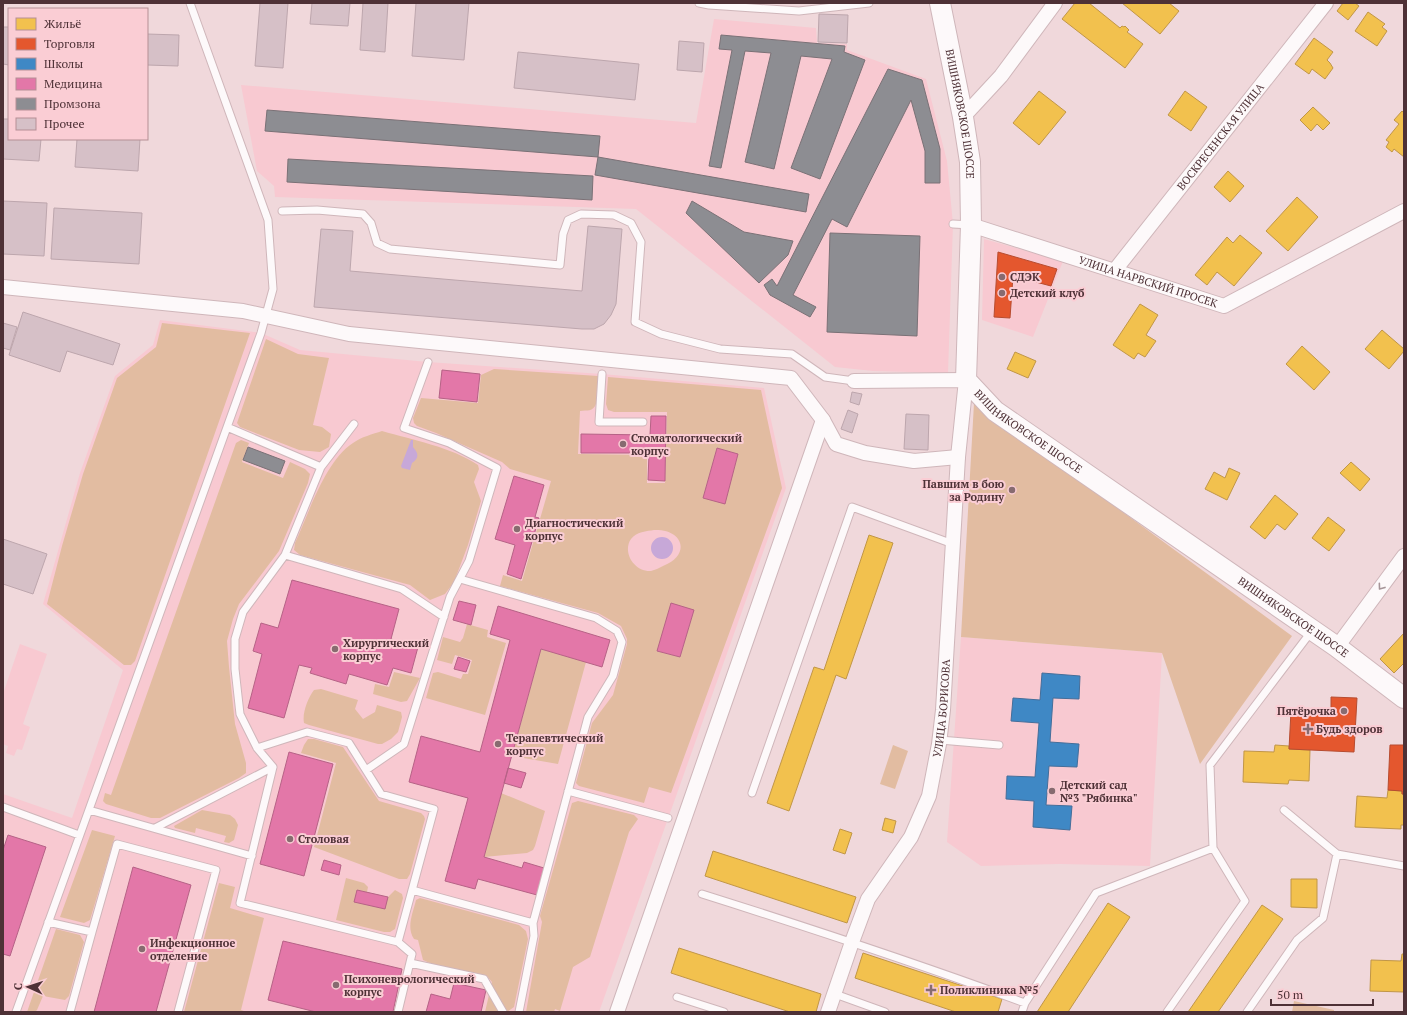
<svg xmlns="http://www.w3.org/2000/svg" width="1407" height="1015" font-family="'PT Serif',serif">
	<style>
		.built { fill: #f8c9d1 }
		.green { fill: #e2bca1; fill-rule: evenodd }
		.water { fill: #c7a8d8 }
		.homes { fill: #f2c14e; stroke: #c19647 }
		.shops { fill: #e4572e; stroke: #b74c30 }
		.schools { fill: #3f88c5; stroke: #446e9a }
		.health { fill: #e377a8; stroke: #b66286 }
		.industry { fill: #8d8d92; stroke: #7a7176 }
		.building { fill: #d6c0c7; stroke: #bda6ad }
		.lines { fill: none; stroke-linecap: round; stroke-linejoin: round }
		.lane-casing { stroke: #cfb6ba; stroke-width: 9 }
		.street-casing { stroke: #cfb6ba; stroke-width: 16 }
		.secondary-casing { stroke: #cfb6ba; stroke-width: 22 }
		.lane { stroke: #fdf9fa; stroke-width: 7 }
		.street { stroke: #fdf9fa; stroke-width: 14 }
		.secondary { stroke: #fdf9fa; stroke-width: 20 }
		.oneway { stroke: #a69598 }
		.poi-dot { fill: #876b70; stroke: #facdd4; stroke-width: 1.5 }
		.labels { text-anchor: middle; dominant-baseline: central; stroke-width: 4; stroke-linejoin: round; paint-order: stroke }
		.street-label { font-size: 11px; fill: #4e3136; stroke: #facdd4 }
		.poi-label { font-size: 11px; font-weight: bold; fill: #4e3136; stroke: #facdd4; text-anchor: start }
	</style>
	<rect width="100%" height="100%" fill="#f0d8db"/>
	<path class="built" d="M714,19L816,28L817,43L847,44V50L926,79L947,161L953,224L948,373L873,371L835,367L636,209L275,197L274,186L257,171L241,85L696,123Z
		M984,239L1063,261L1033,337L982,320Z
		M160,320L261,333L300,350L428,362L602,374L764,388L786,488L599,1012H3V794L72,818L123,670L43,604L80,473L115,376L153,345Z
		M961,637L1162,653L1150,866L1060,864L981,866L947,842Z
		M20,644L47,654L23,724L30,727L22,750L17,749L14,756L6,753L8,746L3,744V694Z"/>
	<path class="green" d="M162,323L250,333L135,661L131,665H124L47,604L62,546L83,474L117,378L156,347Z
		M266,339L298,354L329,358L313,425L322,427L331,434L329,447L320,452L299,450L240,427L237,423Z
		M494,369L598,376L596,404C593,412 587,410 580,411L578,454L647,455V483H665L667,412H614L608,410L606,404L608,377L761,390L782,488L671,793L649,787L644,803L579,786L576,783L592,723L613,695L627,644V639L621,626L598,613L500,586L503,575L522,581L551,481L510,469L502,462L436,433L417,426L414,423L413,418L421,398L478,403L481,375ZM717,448L738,454L725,503L703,498ZM654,530C684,529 691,555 663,566C659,568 655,570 651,571C634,572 622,552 631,539C636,532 647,531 654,530ZM694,610L680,657L657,651Z
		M974,403L1292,636L1200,764L1162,653L961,637Z
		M382,431C413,440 451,447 478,465L479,469L474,482L481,501L468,545L454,582L445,594L430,600L410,585L300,555L294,550L295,543C309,513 325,461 353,443C361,437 373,434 382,431Z
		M241,440L249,443L242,462L283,478L290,462L305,469L310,474L308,483L279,551L239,604L233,619L227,641L229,667L235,724L246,763V773L239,778L160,818H151L106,804L103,801L105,793L111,795L236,443Z
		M467,624L488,630L487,637L506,643L485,715L426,698L433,673L438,672L461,679L463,674H468L472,660L455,655L452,664L437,660L443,637L460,642L463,638Z
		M541,649L586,662L558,764L512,756Z
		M394,672L420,678L407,701L401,702L373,694L375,684L389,687Z
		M321,689L358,700L355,709L363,719L375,712L377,705L401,712L402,717L398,732L391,739L382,744H378L309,725L304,723C302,713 308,698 314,690Z
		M308,739H314L343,747L379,801L421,813L424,816L425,819L410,874L407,879H399L314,847L336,763L301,753L304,745Z
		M893,745L908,751L895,789L880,784Z
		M501,793L545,811L535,846L533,850L527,853L484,857Z
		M578,801L634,815L638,819L629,832L590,957L573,967L560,1011L555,1009L554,1012H526L542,922L540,916L572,803Z
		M202,810L230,815L235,819L238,825L234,840L229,843L224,842L226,836L196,828L195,833L175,828L174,826Z
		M92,830L115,836L90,920L84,923L60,917Z
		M346,878L364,883L368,887L367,892L388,897L395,890L402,894L403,898L395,929L390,932H384L336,920Z
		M219,883L235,887L230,908L264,918L241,1010L247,1012H184Z
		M420,898L519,925L526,931L528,939L514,1007L507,1012H485L492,982L487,976L432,964L423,960L418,940L414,939C406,927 413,913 416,900Z
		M56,929L80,935L84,942L69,996L65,1000L43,996L37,1010L35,1012H27Z
		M1294,1001L1334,1010V1012H1292Z"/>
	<path class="water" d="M411,440H413V447C419,454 419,458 412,463L410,470L402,468L401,466Z
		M651 548a11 11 0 1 1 22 0a11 11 0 1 1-22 0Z"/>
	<path class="homes" d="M1075,3H1089L1120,28L1122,26L1124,27L1125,26L1129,30L1127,32L1143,44L1125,68L1062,19Z
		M1122,3H1169L1179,11L1160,34Z
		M1343,3H1355L1359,6L1348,20L1337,11Z
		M1368,12L1385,24L1382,27L1387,31L1377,46L1355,31Z
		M1314,38L1333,52L1327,60L1330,63L1333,68L1325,79L1312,69L1309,74L1295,64Z
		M1039,91L1066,112L1039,145L1013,123Z
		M1185,91L1207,107L1191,131L1168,115Z
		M1313,107L1330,123L1323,130L1317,124L1311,131L1300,120Z
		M1402,111L1404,113V157L1394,149L1392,152L1386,147L1389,142L1386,140L1399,124L1394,120Z
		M1228,171L1244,186L1230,202L1214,187Z
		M1297,197L1318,217L1288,251L1266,231Z
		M1240,235L1262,253L1234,286L1217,272L1207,285L1195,275L1227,237L1233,243Z
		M1140,304L1158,315L1146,335L1156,341L1145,357L1138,353L1134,359L1113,345Z
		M1382,330L1404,349V351L1389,369L1365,349Z
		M1302,346L1330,372L1314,390L1286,364Z
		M1015,352L1036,361L1028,378L1007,369Z
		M1351,462L1370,479L1360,491L1340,473Z
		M1229,468L1240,473L1227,500L1205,489L1214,472L1225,478Z
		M1275,495L1298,514L1285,530L1277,524L1265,539L1250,527Z
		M1328,517L1345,530L1329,551L1312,538Z
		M869,535L893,543L846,679L836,675L789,811L767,803L814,667L824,670Z
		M1404,633V663L1394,673L1380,659Z
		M1275,745L1289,746V749L1310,750L1309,781L1289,780L1288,784L1243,782L1244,751L1274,752Z
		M1388,790L1402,791V794H1404V825H1401V829L1355,827L1357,796L1387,798Z
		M885,818L896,821L893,833L882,830Z
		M840,829L852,833L845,854L833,850Z
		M713,851L856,897L847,923L705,876Z
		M1291,879H1317V908L1291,907Z
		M1108,903L1130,917L1068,1012H1037Z
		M1262,905L1283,919L1218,1012H1188Z
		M679,948L821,994L816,1012H790L671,973Z
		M863,953L1002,999L998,1012H956L855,978Z
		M1402,954H1404V992L1370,991L1371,960L1401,961Z"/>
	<path class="shops" d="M998,252L1057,269L1051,286L1013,276L1010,318L994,317Z
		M1331,697L1357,698L1354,752L1289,749L1291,711L1331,713Z
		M1390,745H1404V794H1402V791L1388,790Z"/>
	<path class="schools" d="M1042,673L1080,676L1079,699L1053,698L1050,742L1079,744L1077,767L1049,766L1046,805L1072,806L1070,830L1033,827L1034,801L1006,799L1007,776L1035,777L1039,723L1011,721L1013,698L1040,700Z"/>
	<path class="health" d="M442,370L480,374L477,402L439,398Z
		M651,416H666L665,481L648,480L649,453H581V434L650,435Z
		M717,448L738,454L725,504L703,498Z
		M514,476L544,485L535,517L539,518L521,579L507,574L515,545L495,539Z
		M292,580L399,609L391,639L418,647L411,673L393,668L387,685L349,674L346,684L310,673L312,668L299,665L284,718L248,708L262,654L253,651L261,623L278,628Z
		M459,601L476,605L471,625L453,620Z
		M671,603L694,610L680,657L657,651Z
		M498,606L610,640L602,667L541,649L484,857L522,868L524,862L544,868L537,895L478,879L475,889L445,881L468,798L409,782L421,736L480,752L510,640L490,634Z
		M458,657L470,661L466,672L454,669Z
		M289,752L333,764L304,876L260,864Z
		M508,768L526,773L521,788L504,783Z
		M8,835L46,847L10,956L3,954V850Z
		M324,860L341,865L339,875L321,870Z
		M133,867L191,885L156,1012H94Z
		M357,890L388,897L385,909L354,902Z
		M283,941L402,969L393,1012H316L268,1000Z
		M454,983L486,990L481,1012H426L431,994L450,999Z"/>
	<path class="industry" d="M721,35L845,46L844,52L865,60L820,179L791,168L832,59L801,56L774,169L745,162L771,53L745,51L721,168L709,166L732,50L719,49Z
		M888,69L922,80L940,149V183H925V151L911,100L847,227L832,219L793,295L816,307L810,317L770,295L764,285L772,279L777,286Z
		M267,110L600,136L598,157L265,131Z
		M598,157L809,194L806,212L595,175Z
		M288,159L593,176L592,200L287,182Z
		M692,201L744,232L793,241L788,255L759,283L686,213Z
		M830,233L920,236L917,336L827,332Z
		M248,447L285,461L280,474L243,460Z"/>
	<path class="building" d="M260,3H288L283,68L255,66Z
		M312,3H350L348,26L310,24Z
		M363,3H388L385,52L360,50Z
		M416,3H469L464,60L412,56Z
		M819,14L848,15L847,43L818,42Z
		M3,27H9V65L3,64Z
		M147,34L179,35L178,66L147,65Z
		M679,41L704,43L702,72L677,70Z
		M518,52L639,64L635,100L514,88Z
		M3,119H9V139H41L39,161L3,159Z
		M77,139H140L138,171L75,167Z
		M3,201L47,203L44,256L3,254Z
		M54,208L142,213L139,264L51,259Z
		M588,226L622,229L616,304L611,315L604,324L594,329H582L314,307L321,229L353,231L350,271L582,291Z
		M23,312L120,344L113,365L67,351L60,372L9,355Z
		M3,323L17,327L10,350L3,348Z
		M852,392L862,394L859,405L850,402Z
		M848,410L858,414L852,433L841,429Z
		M906,414L929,415L928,450L904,449Z
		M3,539L47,554L33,594L3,584Z"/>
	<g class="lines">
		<g class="lane-casing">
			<path id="lane" d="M699,3L709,5L799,11L869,3
				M282,211L317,210L363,214L371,223L377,243L390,249L560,265L563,234L568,220L581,214L614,215L631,223L641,242L635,322L661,334L720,349L792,354L825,377L854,381
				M953,224L971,225
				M602,374L599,422H643
				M227,427L321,467L354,424
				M285,555L402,589L444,617
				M940,740L999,745
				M257,748L273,767L240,903L398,942L434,809L381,794L349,743L307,732L257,748L240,714L235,669V639L243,612L285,555L321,467
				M366,770L404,744L450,597L469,561L497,468L449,443L404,428L428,362
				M568,791L668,818
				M752,793L852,507L953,544
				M3,807L79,835
				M89,810L252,856
				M1284,810L1337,854L1404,866
				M155,828L273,767
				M412,890L533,923L588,717L613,676L622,642L617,631L596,618L460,579
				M702,894C810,928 919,964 1025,1003L1022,1012
				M48,922L92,932L117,844L216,870L178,1012
				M398,942L412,954L398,1012
				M410,963L484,979L503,1012
				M835,994L885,1012
				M677,997L724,1012
				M1025,1003L1096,893L1213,848
				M16,1012L261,333L273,289L268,220L190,3
				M70,1012L92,932
				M519,1012L534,936L533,923
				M1167,1012L1245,901L1213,848L1210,765L1311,632
				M1247,1012L1297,940L1323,918L1337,854"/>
		</g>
		<g class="street-casing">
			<g id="street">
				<path d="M963,117L1001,76L1055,3"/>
				<path id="s1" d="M971,225L1224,306L1404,211"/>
				<path id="s2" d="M1115,270L1326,3"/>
				<path d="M3,287L243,311L349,334L791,378L823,420L836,444L865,453L914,461L958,457"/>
				<path d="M1337,647L1404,556"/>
				<path d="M617,1012L823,420"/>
				<path id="s3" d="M828,1012L852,942L868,899L911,837L929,796L939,744L943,710L958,457L966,380L854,381"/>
			</g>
		</g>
		<g class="secondary-casing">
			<g id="secondary">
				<path id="s4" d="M940,3L963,117L970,162L971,225L966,380L995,411L1337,647L1404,698"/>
			</g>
		</g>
		<use href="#lane" class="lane"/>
		<use href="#street" class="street"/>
		<use href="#secondary" class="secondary"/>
	</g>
	<defs><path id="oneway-chevron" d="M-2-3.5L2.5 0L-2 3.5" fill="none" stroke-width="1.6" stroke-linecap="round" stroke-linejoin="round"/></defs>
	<use class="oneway" href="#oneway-chevron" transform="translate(1381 587) rotate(126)"/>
	<g class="poi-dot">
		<circle cx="1002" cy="277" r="4"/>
		<circle cx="1002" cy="293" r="4"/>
		<circle cx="623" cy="444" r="4"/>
		<circle cx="1012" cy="490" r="4"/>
		<circle cx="517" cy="529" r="4"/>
		<circle cx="335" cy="649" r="4"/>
		<circle cx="1344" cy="711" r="4"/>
		<path d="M1306 723h4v4h4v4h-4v4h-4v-4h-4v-4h4z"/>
		<circle cx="498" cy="744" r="4"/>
		<circle cx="1052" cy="791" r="4"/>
		<circle cx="290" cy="839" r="4"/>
		<circle cx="142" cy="949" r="4"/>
		<circle cx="336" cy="985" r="4"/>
		<path d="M929 984h4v4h4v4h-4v4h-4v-4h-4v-4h4z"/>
	</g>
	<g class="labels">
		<g class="street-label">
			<text stroke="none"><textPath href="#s4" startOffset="113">ВИШНЯКОВСКОЕ ШОССЕ</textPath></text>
			<text stroke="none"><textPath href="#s2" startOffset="170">ВОСКРЕСЕНСКАЯ УЛИЦА</textPath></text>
			<text stroke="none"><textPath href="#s1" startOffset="186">УЛИЦА НАРВСКИЙ ПРОСЕК</textPath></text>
			<text stroke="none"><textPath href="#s4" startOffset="461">ВИШНЯКОВСКОЕ ШОССЕ</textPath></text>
			<text stroke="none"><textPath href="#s4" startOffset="785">ВИШНЯКОВСКОЕ ШОССЕ</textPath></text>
			<text stroke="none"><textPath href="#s3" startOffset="329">УЛИЦА БОРИСОВА</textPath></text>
		</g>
		<g class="poi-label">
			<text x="1010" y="277">СДЭК</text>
			<text x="1010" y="293">Детский клуб</text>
			<text x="631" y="438">Стоматологический<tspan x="631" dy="13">корпус</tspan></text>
			<text x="1004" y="484" text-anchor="end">Павшим в бою<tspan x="1004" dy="13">за Родину</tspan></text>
			<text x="525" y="523">Диагностический<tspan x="525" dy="13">корпус</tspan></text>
			<text x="343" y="643">Хирургический<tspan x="343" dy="13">корпус</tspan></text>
			<text x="1336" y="711" text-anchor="end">Пятёрочка</text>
			<text x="1316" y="729">Будь здоров</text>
			<text x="506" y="738">Терапевтический<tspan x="506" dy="13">корпус</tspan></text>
			<text x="1060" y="785">Детский сад<tspan x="1060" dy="13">№3 "Рябинка"</tspan></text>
			<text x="298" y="839">Столовая</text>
			<text x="150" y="943">Инфекционное<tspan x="150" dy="13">отделение</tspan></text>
			<text x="344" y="979">Психоневрологический<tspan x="344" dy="13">корпус</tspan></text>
			<text x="940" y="990">Поликлиника №5</text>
		</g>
	</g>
	<rect width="1407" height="1015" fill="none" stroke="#4e3136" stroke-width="8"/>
	<rect x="8" y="8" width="140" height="132" fill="#facdd4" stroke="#b58f95"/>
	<rect x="16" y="18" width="20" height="12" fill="#f2c14e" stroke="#b58f95"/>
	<text x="44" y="28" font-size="12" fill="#4e3136">Жильё</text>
	<rect x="16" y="38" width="20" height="12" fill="#e4572e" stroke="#b58f95"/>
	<text x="44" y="48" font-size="12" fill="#4e3136">Торговля</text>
	<rect x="16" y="58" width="20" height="12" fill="#3f88c5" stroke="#b58f95"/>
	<text x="44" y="68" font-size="12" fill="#4e3136">Школы</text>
	<rect x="16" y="78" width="20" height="12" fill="#e377a8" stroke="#b58f95"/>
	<text x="44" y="88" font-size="12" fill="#4e3136">Медицина</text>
	<rect x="16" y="98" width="20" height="12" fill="#8d8d92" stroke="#b58f95"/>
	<text x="44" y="108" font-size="12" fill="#4e3136">Промзона</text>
	<rect x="16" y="118" width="20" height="12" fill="#d6c0c7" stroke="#b58f95"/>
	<text x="44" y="128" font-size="12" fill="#4e3136">Прочее</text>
	<g transform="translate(28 987) rotate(273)" stroke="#facdd4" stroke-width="3" paint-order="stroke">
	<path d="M0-3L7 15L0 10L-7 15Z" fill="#4e3136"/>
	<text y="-6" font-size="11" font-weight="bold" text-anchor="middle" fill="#4e3136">С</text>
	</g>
	<path d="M1271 999v6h102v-6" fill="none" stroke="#4e3136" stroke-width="2"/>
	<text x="1277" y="999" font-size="12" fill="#4e3136" stroke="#facdd4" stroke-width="3" paint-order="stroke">50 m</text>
</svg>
